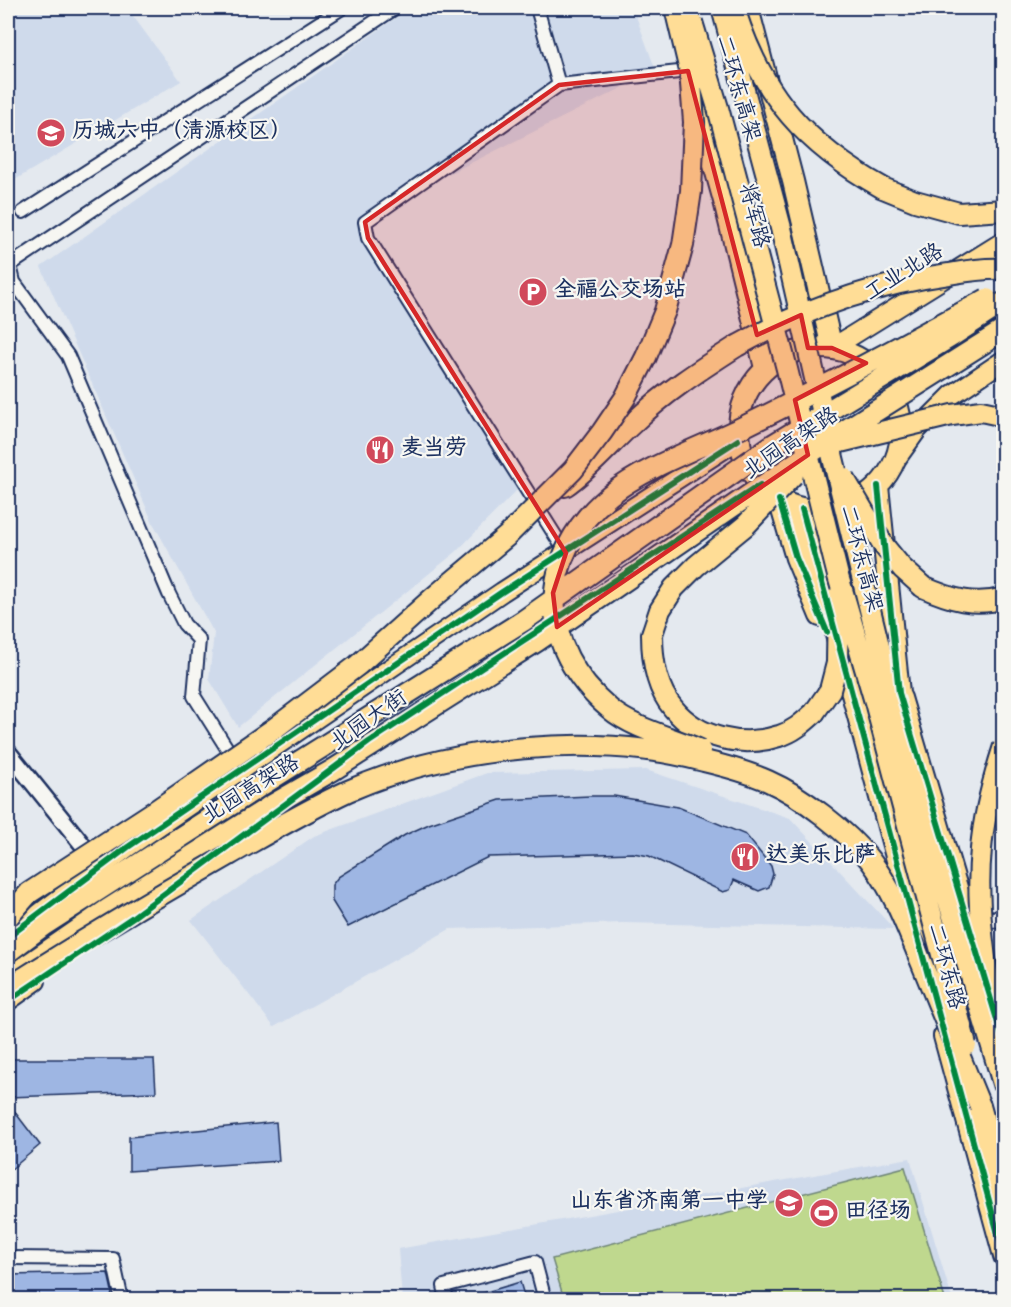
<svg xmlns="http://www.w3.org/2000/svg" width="1011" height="1307" font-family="'Gochi Hand','LXGW WenKai TC',sans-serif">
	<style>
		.built { fill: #cfdaeb }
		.green { fill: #bfd88e; stroke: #6d8476; stroke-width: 1.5 }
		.building { fill: #9eb6e3; stroke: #1b2f5e; stroke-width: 1.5 }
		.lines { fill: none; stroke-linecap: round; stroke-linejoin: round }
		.minor-casing { stroke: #1b2f5e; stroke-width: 16 }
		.tertiary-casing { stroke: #1b2f5e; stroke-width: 20 }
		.primary-casing { stroke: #1b2f5e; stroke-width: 22 }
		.trunk-casing { stroke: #1b2f5e; stroke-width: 24 }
		.minor { stroke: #f6f6f2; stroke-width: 12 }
		.tertiary { stroke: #f6f6f2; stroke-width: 15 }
		.primary { stroke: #ffdd96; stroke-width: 18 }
		.trunk { stroke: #ffdd96; stroke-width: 20 }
		.trunk-bridge-casing { stroke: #1b2f5e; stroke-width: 24; stroke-linecap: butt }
		.trunk-bridge { stroke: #ffdd96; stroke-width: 20 }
		.cycleway-casing { stroke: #f6f6f2; stroke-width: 10 }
		.cycleway { stroke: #00873e; stroke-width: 6 }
		.marked { fill: #d62828; fill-opacity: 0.2; stroke: #d62828; stroke-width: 4.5; stroke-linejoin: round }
		.labels { text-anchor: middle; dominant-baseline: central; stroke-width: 4.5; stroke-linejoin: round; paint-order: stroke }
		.street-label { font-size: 22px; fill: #1b2f5e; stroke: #f6f6f2 }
		.poi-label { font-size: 22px; font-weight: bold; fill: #1b2f5e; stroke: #f6f6f2; text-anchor: start }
	</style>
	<rect width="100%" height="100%" fill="#e4e9ef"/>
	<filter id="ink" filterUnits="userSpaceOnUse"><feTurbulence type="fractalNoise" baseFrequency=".0167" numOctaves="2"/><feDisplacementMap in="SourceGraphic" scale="12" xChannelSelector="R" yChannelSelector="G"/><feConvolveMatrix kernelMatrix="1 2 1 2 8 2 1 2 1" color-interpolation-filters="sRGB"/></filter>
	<g filter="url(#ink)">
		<path class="built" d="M8,8H127L181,81L8,184Z
			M410,8H633L656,71L356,220L521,486L456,552L238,727L209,679L214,633L153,523L41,267Z
			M646,770L790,818L894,929L623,923L450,929L274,1027L191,920L314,836L487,773Z
			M910,1158L952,1299H402L398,1249Z"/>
		<path class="green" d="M905,1167L945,1299H564L552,1259Z"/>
		<path class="building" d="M590,796H614L678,807L746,835L771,866L773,874L769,887L759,891L734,880L730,890L723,892L649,856L633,853L488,857L348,927L332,901V885L338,877L405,835L429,824L500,800Z
			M8,1059H154L156,1092L8,1097Z
			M8,1103L40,1145L8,1172Z
			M276,1122L279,1161L129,1171V1137Z
			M108,1273L112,1291L111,1299H8V1275Z
			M520,1282L525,1299H471L470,1297Z"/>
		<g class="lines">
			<g class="minor-casing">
				<path id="minor" d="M537,8L559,85L365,222L368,238L565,551
					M559,85L688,71
					M23,212L342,8
					M233,758L194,696L199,640L184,624L169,594L68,356L14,282L10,265L395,8
					M8,1258L113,1259L122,1300
					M447,1300L444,1286L535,1262L545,1300"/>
			</g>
			<g class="tertiary-casing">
				<path id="tertiary" d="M8,752L95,860
					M972,920L1004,919"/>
			</g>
			<g class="primary-casing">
				<path id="primary" d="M832,348L1004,241
					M897,458L917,430L952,395L1004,360
					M8,937L128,847L502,592L738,440
					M8,1001L36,981"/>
			</g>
			<g class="trunk-casing">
				<path id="trunk" d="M748,8L793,181L832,348
					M697,104L724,201L765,368
					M883,188L915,201L959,213L1004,210
					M739 429a81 81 0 1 1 162 0a81 81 0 1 1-162 0Z
					M565,486C591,468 610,444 633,423C664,393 701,369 737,346
					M878,486L899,693
					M779,500L796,558L820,616
					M802,509L918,938
					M923,587C950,599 975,607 1004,598
					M652,634C652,659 656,688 673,708C698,739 743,748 779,736C793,732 803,723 814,713
					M901,698L981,969
					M8,952L44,925L257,788
					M20,970L107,910L269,807
					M992,1006L1004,1043
					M944,1036L1004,1256
					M980,1106L1004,1192"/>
			</g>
			<use href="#minor" class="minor"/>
			<use href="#tertiary" class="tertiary"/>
			<use href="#primary" class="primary"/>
			<use href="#trunk" class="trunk"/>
			<g class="trunk-bridge-casing">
				<path id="trunk-bridge" d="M722,8L781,228L833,458L908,765L1004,1087
					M735,11C762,96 806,145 883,188
					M692,22L718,108L787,369L838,576L875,702L966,1045
					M737,346C802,310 875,284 949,274C967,271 985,268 1004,269
					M836,443L952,415L981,411L1004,416
					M844,478L884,546L902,568L923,587
					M652,634L660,610L674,588L696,566L746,525L793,475
					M814,713L830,690L837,663L838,597
					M700,750C673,738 632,728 610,709C536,647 536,556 610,495C644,467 702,447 743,427C825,387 907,343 987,299
					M257,788L523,621L774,444L952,336L1004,302
					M269,807L333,770L537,641L819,447L1004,330
					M8,917L29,893L155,811L275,728L358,665L434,597L507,536L573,470L602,432L625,398L646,357L665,311L683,245L691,191L694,122L690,71L675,8
					M8,988C80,942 154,898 229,855C268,833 307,810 348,791C450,746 596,732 704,761C725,766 748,772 768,781C802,796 847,831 870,860C894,891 907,928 922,964C941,1011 961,1059 980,1106
					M995,1023C986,967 975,906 981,849C984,814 993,780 1004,746"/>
			</g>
			<use href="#trunk-bridge" class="trunk-bridge"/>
			<g class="cycleway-casing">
				<path id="cycleway" d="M878,486L899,693L1004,1043
					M779,500L796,558L827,632
					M802,509L1004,1256
					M8,937L128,847L502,592L738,440
					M8,1001L133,917L369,742L760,485"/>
			</g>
			<use href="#cycleway" class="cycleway"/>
		</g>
	</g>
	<path class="marked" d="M688,71L757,335L801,315L808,348H832L866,363L795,400L808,455L557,627L553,593L566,553L368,238L365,222L559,85Z"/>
	<defs>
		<g id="school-disc" transform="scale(1.5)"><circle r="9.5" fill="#d1495b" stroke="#f6f6f2"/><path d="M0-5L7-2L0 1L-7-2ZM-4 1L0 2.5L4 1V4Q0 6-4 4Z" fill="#fff"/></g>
		<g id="parking-disc" transform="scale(1.5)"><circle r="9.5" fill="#d1495b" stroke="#f6f6f2"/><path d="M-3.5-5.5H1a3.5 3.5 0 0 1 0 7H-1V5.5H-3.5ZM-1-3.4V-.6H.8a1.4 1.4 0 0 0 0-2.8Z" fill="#fff"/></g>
		<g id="restaurant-disc" transform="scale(1.5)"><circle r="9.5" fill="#d1495b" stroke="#f6f6f2"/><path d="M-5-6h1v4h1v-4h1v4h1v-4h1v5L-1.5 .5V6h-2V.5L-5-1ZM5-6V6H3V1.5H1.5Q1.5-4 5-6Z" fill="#fff"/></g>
		<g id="stadium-disc" transform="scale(1.5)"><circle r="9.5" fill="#d1495b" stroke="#f6f6f2"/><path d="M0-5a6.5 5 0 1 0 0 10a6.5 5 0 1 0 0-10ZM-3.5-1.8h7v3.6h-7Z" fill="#fff"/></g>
	</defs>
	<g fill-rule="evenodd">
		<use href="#school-disc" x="51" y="133"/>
		<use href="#parking-disc" x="533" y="292"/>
		<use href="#restaurant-disc" x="380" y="450"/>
		<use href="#restaurant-disc" x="745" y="857"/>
		<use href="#school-disc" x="789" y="1203"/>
		<use href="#stadium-disc" x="824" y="1213"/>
	</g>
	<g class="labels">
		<g class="street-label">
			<text transform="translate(736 89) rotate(74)">二环东高架</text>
			<text transform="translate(752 216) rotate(76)">将军路</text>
			<text transform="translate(905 274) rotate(-32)">工业北路</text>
			<text transform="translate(792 445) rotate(-34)">北园高架路</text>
			<text transform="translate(859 559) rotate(75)">二环东高架</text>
			<text transform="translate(370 722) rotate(-35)">北园大街</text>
			<text transform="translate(252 791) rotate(-32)">北园高架路</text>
			<text transform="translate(944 967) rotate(75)">二环东路</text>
		</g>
		<g class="poi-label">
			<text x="72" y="133">历城六中（清源校区）</text>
			<text x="554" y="292">全福公交场站</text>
			<text x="401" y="450">麦当劳</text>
			<text x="766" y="857">达美乐比萨</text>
			<text x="768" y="1203" text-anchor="end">山东省济南第一中学</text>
			<text x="845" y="1213">田径场</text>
		</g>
	</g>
	<rect width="1011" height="1307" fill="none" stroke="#f6f6f2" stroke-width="30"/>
	<rect x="15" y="15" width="981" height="1277" fill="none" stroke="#1b2f5e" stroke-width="2" filter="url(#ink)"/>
</svg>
